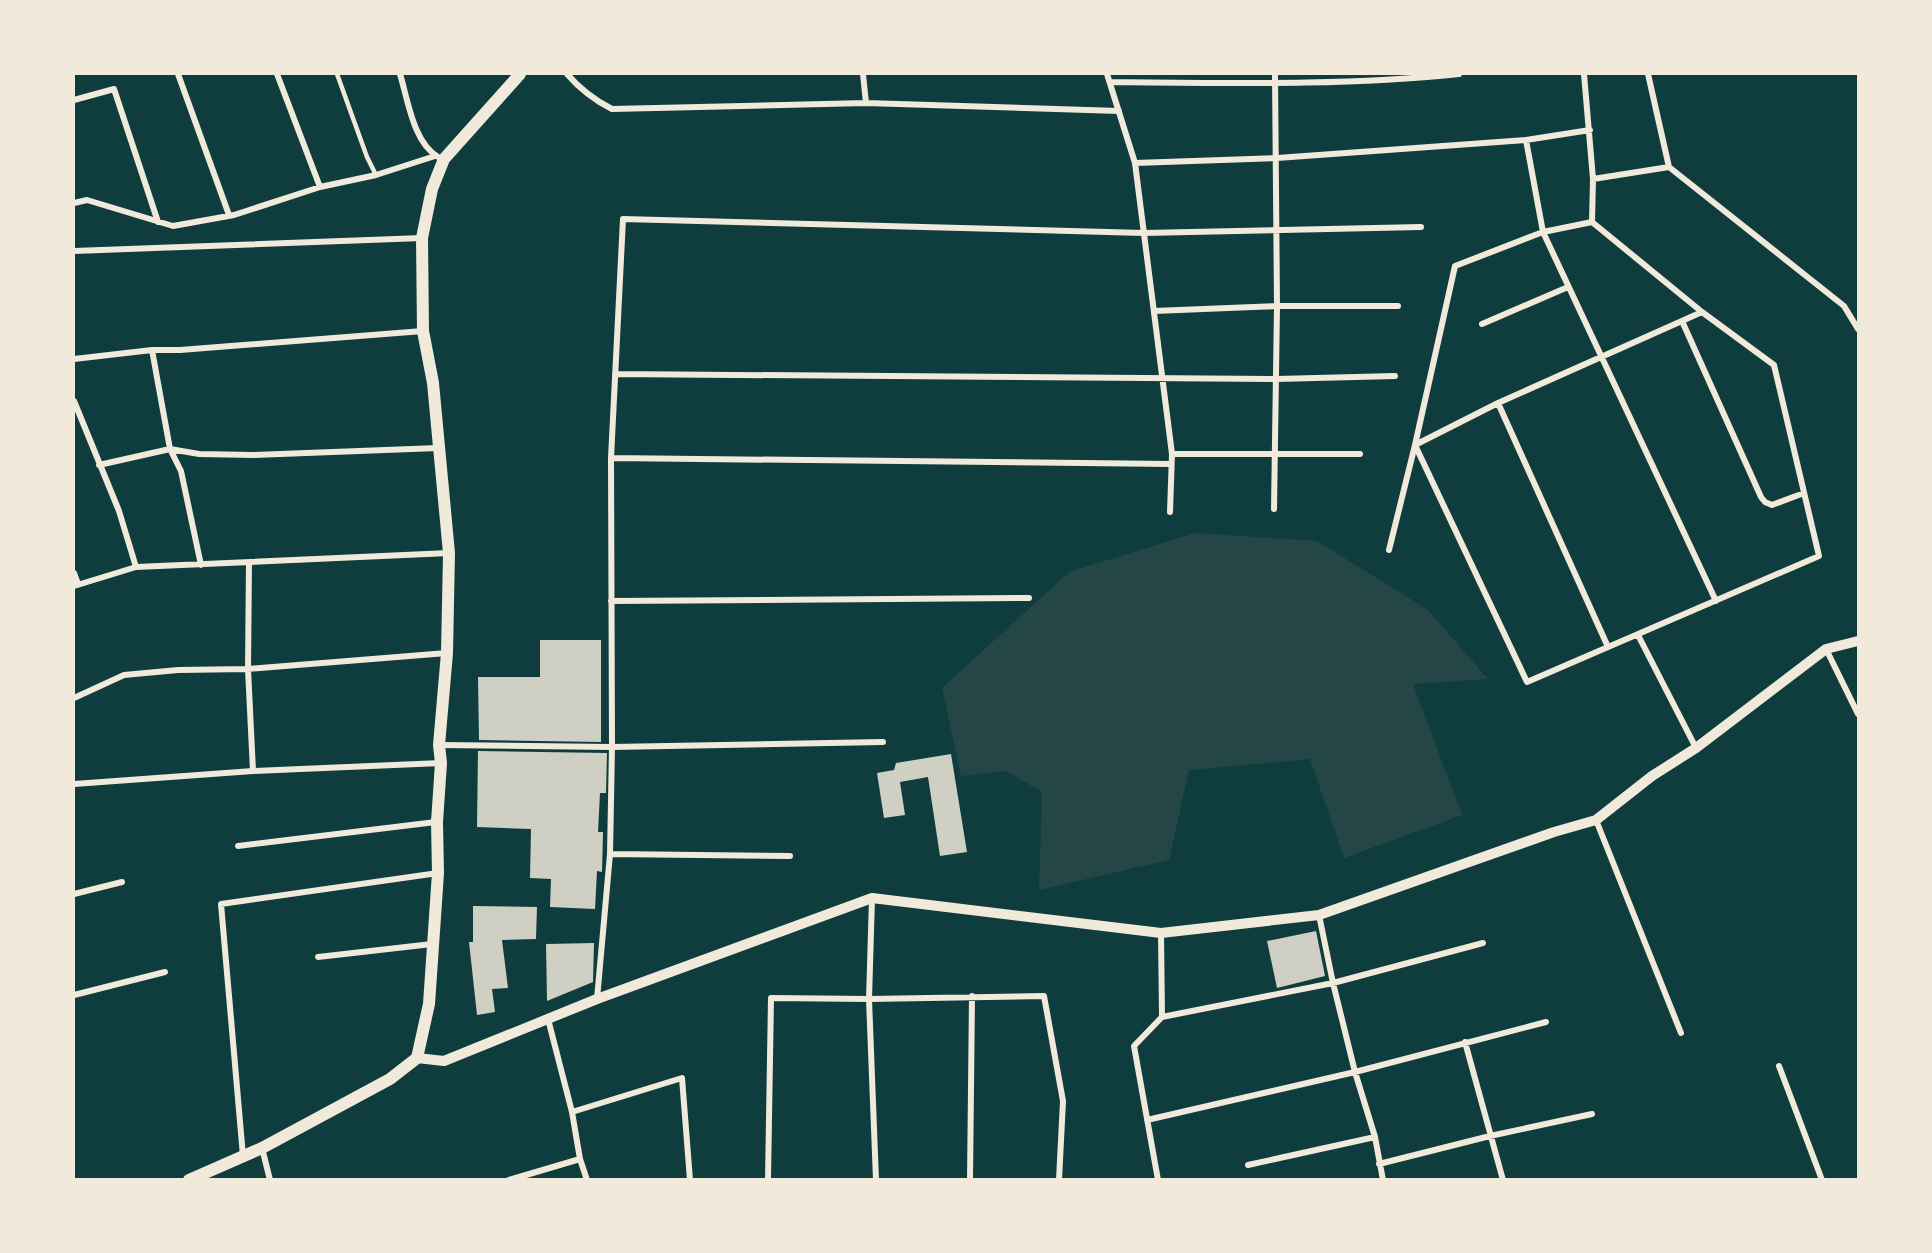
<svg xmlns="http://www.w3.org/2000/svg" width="1932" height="1253" font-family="'DejaVu Sans',sans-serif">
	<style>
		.green { fill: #244646 }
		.building { fill: #cfcfc3 }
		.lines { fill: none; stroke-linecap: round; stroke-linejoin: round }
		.service { stroke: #f1e9da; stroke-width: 4.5 }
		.minor { stroke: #f1e9da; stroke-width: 6 }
		.tertiary { stroke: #f1e9da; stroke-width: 10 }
		.secondary { stroke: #f1e9da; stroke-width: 12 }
	</style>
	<rect width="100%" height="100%" fill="#0f3d3e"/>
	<path class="green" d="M1195,533L1317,541L1428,610L1488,679L1413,684L1462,815L1344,858L1310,759L1189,770L1169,860L1039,890L1042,792L1006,771L961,776L942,688L1069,572Z"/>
	<path class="building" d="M540,640H601V742L479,740L478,677H540Z
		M478,751L607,753L606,793H600L598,832H603L602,872L597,871L595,909L550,907L551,879L530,878L531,829L477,827Z
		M951,754L967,852L940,856L928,777L900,782L905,815L884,818L877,773L894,770L896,763Z
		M473,906L537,907L536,939L502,940L508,988L492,989L495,1012L477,1015L469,942H473Z
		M1316,931L1325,976L1277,988L1267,941Z
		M594,943L593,982L547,1001L546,944Z"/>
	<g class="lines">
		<path class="service" d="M337,74L367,157L376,175"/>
		<path class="minor" d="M178,74L229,215
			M277,74L320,187
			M400,74C408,100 413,142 438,157
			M567,74C580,89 594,100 612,109L866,103L1119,111
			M863,74L866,103
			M1107,74L1135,163L1172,454L1170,512
			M1584,74L1593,179L1592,222L1702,312L1774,365L1819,556L1527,682L1415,445L1498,403L1702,312
			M1648,74L1669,167L1844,306L1858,329
			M1111,82C1227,83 1344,86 1459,74
			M74,100L114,89L158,222
			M1526,140L1543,232L1716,601
			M1135,163L1277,158L1526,140L1590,130
			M1593,179L1669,167
			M74,203L87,200L173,226L234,215L320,187L376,175L435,156
			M74,251L422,238
			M1154,311L1277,306H1398
			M1682,321L1761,497L1765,502L1772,505L1804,493
			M1482,324L1568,287
			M74,359L152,350
			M615,374L1276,379L1395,376
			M74,401L119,511L136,567
			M1498,403L1608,647
			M1172,454H1360
			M611,458L1171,464
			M99,465L170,449L199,454L253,455L438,448
			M1274,509L1277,306L1275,74
			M1389,550L1415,445L1455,266L1543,232L1592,222
			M249,563L248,669L253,771
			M201,565L181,471L170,449L152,350H180L423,331
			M74,573L78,584
			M74,586L136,567L449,553
			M611,601L1029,598
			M1638,635L1696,748
			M1826,649L1858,714
			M74,698L124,675L178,670L248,669L447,653
			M439,745L612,747L883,742
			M74,784L253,771L441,763
			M1596,820L1681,1033
			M238,846L436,822
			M610,854L790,856
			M74,894L122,882
			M872,898L869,999L876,1180
			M1319,915L1333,983L1355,1072L1375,1137L1383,1180
			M318,957L432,944
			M74,995L165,972
			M597,999L610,854L612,747L611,458L623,219L1144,233L1421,227
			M1162,1017L1333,983L1483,943
			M548,1019L572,1112L580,1159L587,1180
			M1465,1042L1503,1180
			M1779,1066L1822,1180
			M572,1112L682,1078L690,1180
			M1147,1120L1355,1072L1546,1022
			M262,1148L270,1180
			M243,1156L221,904L438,873
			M1379,1164L1490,1136L1592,1114
			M1248,1165L1375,1137
			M509,1180L580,1159
			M768,1180L771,998L869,999L1044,996L1063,1101L1059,1180
			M970,1180L972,996
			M1158,1180L1134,1046L1162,1017L1161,933"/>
		<path class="tertiary" d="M417,1058L444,1061L597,999L872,898L1161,933L1319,915L1554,832L1596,820L1652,776L1696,748L1826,649L1858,641"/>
		<path class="secondary" d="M189,1180L262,1148L390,1079L417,1058L429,1004L438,873L437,822L441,763L439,745L447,653L449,553L433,383L423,331L422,238L432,189L444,159L520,74"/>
	</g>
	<rect width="1932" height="1253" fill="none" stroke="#f1e9da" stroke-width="150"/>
</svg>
